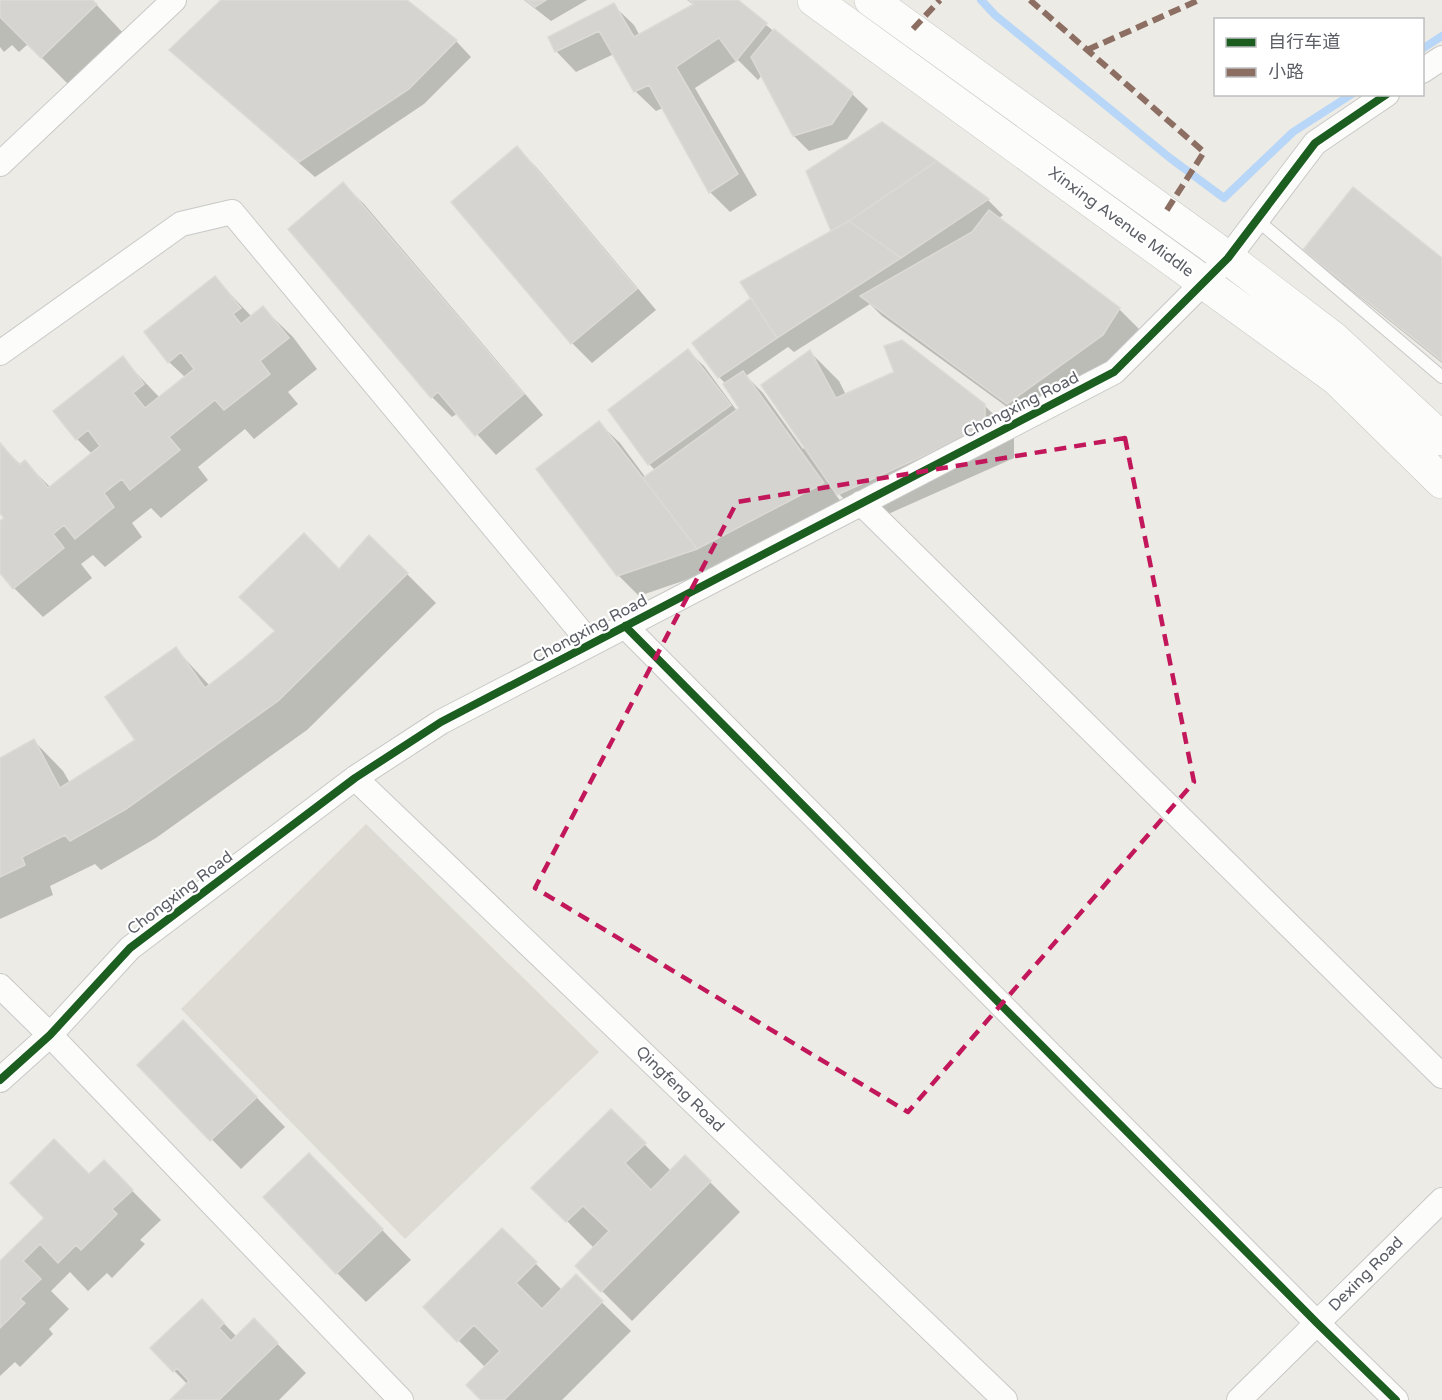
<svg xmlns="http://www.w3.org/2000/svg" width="1442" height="1400" font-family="'Varela Round','Noto Sans SC',sans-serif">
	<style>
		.education { fill: #dddbd3 }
		.shadow { fill: #0003 }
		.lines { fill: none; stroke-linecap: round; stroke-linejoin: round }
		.stream { stroke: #b8d6f7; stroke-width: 8 }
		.building { fill: #d5d4d0; stroke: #dcdad4; stroke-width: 1.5 }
		.service-casing { stroke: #c8c9c8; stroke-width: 14 }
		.minor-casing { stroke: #c8c9c8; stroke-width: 26 }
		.secondary-casing { stroke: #c9cac9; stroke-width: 34 }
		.service { stroke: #fcfcfb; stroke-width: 12 }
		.minor { stroke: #fcfcfb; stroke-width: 24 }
		.secondary { stroke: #fcfcfb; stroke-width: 33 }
		.quiet { stroke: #8d6e63; stroke-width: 6; stroke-dasharray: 12 6; stroke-linecap: butt }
		.cycleway-casing { stroke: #fff; stroke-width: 11 }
		.cycleway { stroke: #1b5e20; stroke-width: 8 }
		.marked { fill: none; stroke: #c2185b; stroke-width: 4.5; stroke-dasharray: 12 8; stroke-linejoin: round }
		.labels { text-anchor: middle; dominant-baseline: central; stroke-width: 4.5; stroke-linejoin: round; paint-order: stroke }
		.street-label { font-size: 16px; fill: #5b5e65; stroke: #fff }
	</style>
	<rect width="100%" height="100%" fill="#ecebe5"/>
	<path class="education" d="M366,824L599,1052L405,1239L181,1009Z"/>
	<path class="shadow" d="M0,0H92L125,35L71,87L28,44L19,52L12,45L4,52L0,47Z
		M223,0H405L456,41L471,57L424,104L315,177L187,65Z
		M524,0H587L551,21Z
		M687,0H735L852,94L868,109L847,139L809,151L794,136L762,75L758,80L738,60L695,88L757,195L730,212L710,192L663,108L656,111L635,91L614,54L576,72L556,51L613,5L634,25L640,36L694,5Z
		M881,124L988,200L1003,215L998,219L1119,309L1139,329L1123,356L1029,423L882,316L870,304L794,352L788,347L746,376L763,393L803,449L805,447L810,352L839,381L846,395L984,405L1014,435V458L868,523L837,492L835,494L843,504L718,569L639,596L618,575L599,423L620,443L646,478L656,471L649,464L688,351L704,366L737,411L742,408L726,384L719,377L753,298L833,231L808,172Z
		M517,148L537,168L656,310L592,363L572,343Z
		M343,184L364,204L543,415L496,455L458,413L452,417L432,397Z
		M1305,250L1442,260V363L1326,270Z
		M215,278L252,317L263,308L293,337L317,369L288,392L298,404L254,439L245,429L198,467L208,480L161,518L151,508L132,523L142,537L105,567L93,555L81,564L92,578L43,617L14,588L0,570V523L6,518L0,511V445L21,465L25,462L51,488L92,454L77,439L122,358L160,398L185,377L169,362Z
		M370,537L436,603L307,730L156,838L101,870L95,864L50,886L53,895L0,919V760L34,741L63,771L70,783L137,740L176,649L210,686L276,632L339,570Z
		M212,1051L285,1127L241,1169L139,1065Z
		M611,1111L671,1171L685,1157L740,1212L632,1321L577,1266L594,1248L534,1188Z
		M104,1162L161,1220L140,1240L145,1244L112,1278L107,1273L88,1291L70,1272L51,1291L69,1309L49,1329L53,1334L20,1367L15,1362L0,1376V1263Z
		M338,1184L411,1260L366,1302L337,1273Z
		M502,1230L562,1290L576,1277L631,1331L562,1400H483L486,1368L425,1307Z
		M202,1301L237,1337L254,1320L306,1373L279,1400H172L188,1385L152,1348Z"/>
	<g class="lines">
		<path class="stream" d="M981,0L995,15L1170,158L1224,198L1293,132L1352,94
			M1422,49L1442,36"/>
	</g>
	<path class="building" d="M0,0H92L97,4L41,58L0,17Z
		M221,0H407L457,40L409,89L299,162L169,50Z
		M526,0H546L535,7Z
		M689,0H738L767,23L736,61L719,38L676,67L738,174L709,193L649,85L634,92L599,31L555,52L548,37L614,3L634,37L694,4Z
		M774,29L853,93L832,124L793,136L751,57Z
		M882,122L937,161L849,221L831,231L806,171Z
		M517,146L637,289L571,344L451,202Z
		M937,161L989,199L901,258L849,221Z
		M343,182L524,394L475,436L438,392L431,398L288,229Z
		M1353,187L1442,258V361L1303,250Z
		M989,210L1120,308L1103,335L1007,404L860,296L972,232Z
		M849,221L901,258L777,338L740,282Z
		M215,276L241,308L233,314L241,324L263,306L289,338L260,361L270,374L224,410L215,400L169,437L180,450L130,490L122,479L104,493L114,507L75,539L64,525L53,534L64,548L13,589L0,573V521L4,518L0,513V443L19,465L25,460L48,488L100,446L88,430L76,440L53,411L123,356L144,384L133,393L145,408L194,369L181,352L168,363L144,332Z
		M751,298L777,338L718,378L692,343Z
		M902,340L985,404V428L837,495L761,385L810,350L836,398L894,372L884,346Z
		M688,349L731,405L648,465L608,410Z
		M743,371L824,483L697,549L643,478L739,408L723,384Z
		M599,421L643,478L697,549L617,576L536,469Z
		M304,533L339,569L369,535L408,573L278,701L126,809L70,841L65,835L22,857L25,865L0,877V758L34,739L60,788L135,740L105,697L176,647L205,688L244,658L275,631L239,597Z
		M183,1020L257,1097L210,1141L137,1065Z
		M611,1109L646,1143L625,1163L651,1190L685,1155L711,1181L601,1292L575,1266L609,1231L583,1206L566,1222L531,1188Z
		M54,1139L89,1174L104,1160L133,1190L112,1209L117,1214L81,1250L76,1245L58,1263L40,1244L23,1261L41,1279L20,1299L25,1303L0,1328V1261L44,1218L10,1183Z
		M309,1153L383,1229L336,1274L263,1197Z
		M502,1228L537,1262L516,1283L542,1309L576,1274L603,1301L504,1400H481L466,1385L500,1351L474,1325L457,1342L423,1307Z
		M202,1299L224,1323L219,1328L231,1341L254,1318L278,1343L219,1400H170L189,1381L177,1368L173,1372L150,1348Z"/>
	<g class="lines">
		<g class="service-casing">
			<path id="service" d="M1256,219L1442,377"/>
		</g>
		<g class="minor-casing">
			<path id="minor" d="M1422,71L1442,58
				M0,164L174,0
				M0,353L181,224L232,212L591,644
				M861,503L1442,1076
				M625,626L1317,1323L1396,1400
				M355,778L1005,1400
				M0,986L50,1035L401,1400
				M0,1080L50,1035L130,948L355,778L441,722L1114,372L1228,258L1315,143L1387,94
				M1239,1400L1442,1200"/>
		</g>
		<g class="secondary-casing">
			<path id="secondary" d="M814,0L1337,379L1442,482
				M871,0L1228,258L1333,338L1442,439"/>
		</g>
		<use href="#service" class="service"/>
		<use href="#minor" class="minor"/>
		<use href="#secondary" class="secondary"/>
		<path class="quiet" d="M1030,0L1204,152L1165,213
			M913,29L940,0
			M1087,50L1199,0"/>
		<g class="cycleway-casing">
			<path id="cycleway" d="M625,626L1317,1323L1396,1400
				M0,1080L50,1035L130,948L355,778L441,722L1114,372L1228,258L1315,143L1387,94"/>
		</g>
		<use href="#cycleway" class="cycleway"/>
	</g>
	<path class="marked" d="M1125,438L1194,782L908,1112L535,888L737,502Z"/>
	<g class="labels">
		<g class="street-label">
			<text transform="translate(1121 222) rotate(36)">Xinxing Avenue Middle</text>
			<text transform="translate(1021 405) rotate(-27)">Chongxing Road</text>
			<text transform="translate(590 629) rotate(-28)">Chongxing Road</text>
			<text transform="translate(180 893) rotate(-37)">Chongxing Road</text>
			<text transform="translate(680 1089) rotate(44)">Qingfeng Road</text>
			<text transform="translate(1366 1274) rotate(-45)">Dexing Road</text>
		</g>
	</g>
	<rect x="1214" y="18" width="210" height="78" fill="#ffffff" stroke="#bdbfc1" stroke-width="1.5"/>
	<rect x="1226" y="38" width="30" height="9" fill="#1b5e20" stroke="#bdbfc1" stroke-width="1.5"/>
	<text x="1268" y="48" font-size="18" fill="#5b5e65">自行车道</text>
	<rect x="1226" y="68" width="30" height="9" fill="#8d6e63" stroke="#bdbfc1" stroke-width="1.5"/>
	<text x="1268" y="78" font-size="18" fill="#5b5e65">小路</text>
</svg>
